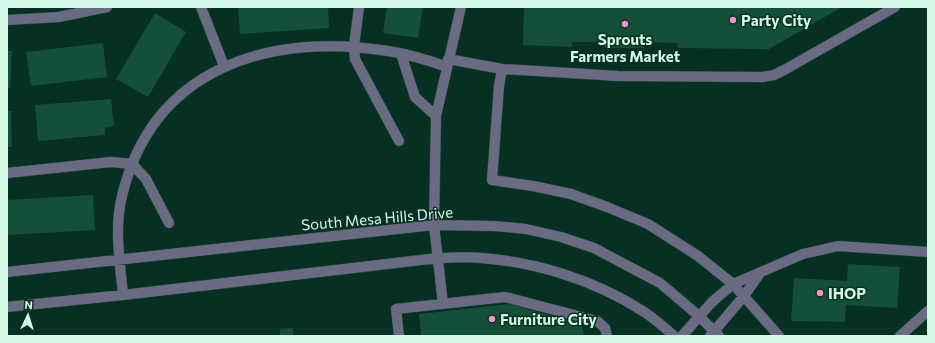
<svg xmlns="http://www.w3.org/2000/svg" width="935" height="343" font-family="Commissioner,sans-serif">
	<style>
		.building { fill: #134f39 }
		.lines { fill: none; stroke-linecap: round; stroke-linejoin: round }
		.minor-casing { stroke: #234c3d; stroke-width: 11 }
		.minor { stroke: #6a6b83; stroke-width: 10 }
		.poi-dot { fill: #f790cd; stroke: #063021; stroke-width: 1.5 }
		.labels { text-anchor: middle; dominant-baseline: central; stroke-width: 3; stroke-linejoin: round; paint-order: stroke }
		.poi-label { font-size: 15px; font-weight: bold; fill: #d3f8e6; stroke: #063021; text-anchor: start }
		.street-label { font-size: 15px; fill: #d3f8e6; stroke: #063021 }
	</style>
	<rect width="100%" height="100%" fill="#063021"/>
	<path class="building" d="M238,7H328L329,28L240,34Z
		M387,7H423L418,38L383,33Z
		M524,7H842L769,49L678,48L677,43L645,42L644,48H605V42H572V47L523,45Z
		M155,13L186,32L148,97L116,79Z
		M103,43L107,77L31,86L26,52Z
		M7,51H12L10,88H7Z
		M111,99L114,126L105,127V135L38,141L35,105Z
		M7,111H11L12,147H7Z
		M93,195L95,230L7,235V200Z
		M848,264L900,267L897,308L846,305L845,322L791,321L794,278L847,281Z
		M510,304L582,324L584,336H421L419,314Z
		M293,328L294,336H280V329Z"/>
	<g class="lines">
		<g class="minor-casing">
			<path id="minor" d="M201,7L224,66
				M359,7L354,46L355,59L399,141
				M7,20L59,17L107,7
				M401,54L415,97L436,116
				M448,59L502,69L618,76L762,77L774,75L786,69L895,7
				M502,69L499,86L492,180L533,186L571,194L607,207L648,224L698,256L733,284L779,336
				M7,173L111,162L132,164L146,179L169,223
				M7,272L434,225L494,226L526,229L561,237L594,248L660,283L699,316L719,336
				M123,295C120,263 114,228 122,196C153,67 270,32 388,51C408,54 428,60 447,67
				M443,304L434,225L436,116L461,7
				M7,307L123,295L438,258C452,258 467,256 481,258C536,262 594,280 641,310C653,317 664,327 674,336
				M399,336L396,309L505,297L597,321L605,328L607,336
				M682,336L712,302L733,284L803,254L838,246L928,252
				M710,336L744,296L760,273
				M900,336L928,311"/>
		</g>
		<use href="#minor" class="minor"/>
	</g>
	<g class="poi-dot">
		<circle cx="733" cy="20" r="4"/>
		<circle cx="625" cy="24" r="4"/>
		<circle cx="820" cy="293" r="4"/>
		<circle cx="492" cy="319" r="4"/>
	</g>
	<g class="labels">
		<g class="poi-label">
			<text x="741" y="20">Party City</text>
			<text x="625" y="39" text-anchor="middle">Sprouts<tspan x="625" dy="17">Farmers Market</tspan></text>
			<text x="828" y="293">IHOP</text>
			<text x="500" y="319">Furniture City</text>
		</g>
		<g class="street-label">
			<text transform="translate(377 218) rotate(-5)">South Mesa Hills Drive</text>
		</g>
	</g>
	<rect width="935" height="343" fill="none" stroke="#d3f8e6" stroke-width="16"/>
	<g transform="translate(28 315) rotate(4)" stroke="#063021" stroke-width="3" paint-order="stroke">
	<path d="M0-3L7 15L0 10L-7 15Z" fill="#d3f8e6"/>
	<text y="-6" font-size="11" font-weight="bold" text-anchor="middle" fill="#d3f8e6">N</text>
	</g>
</svg>
